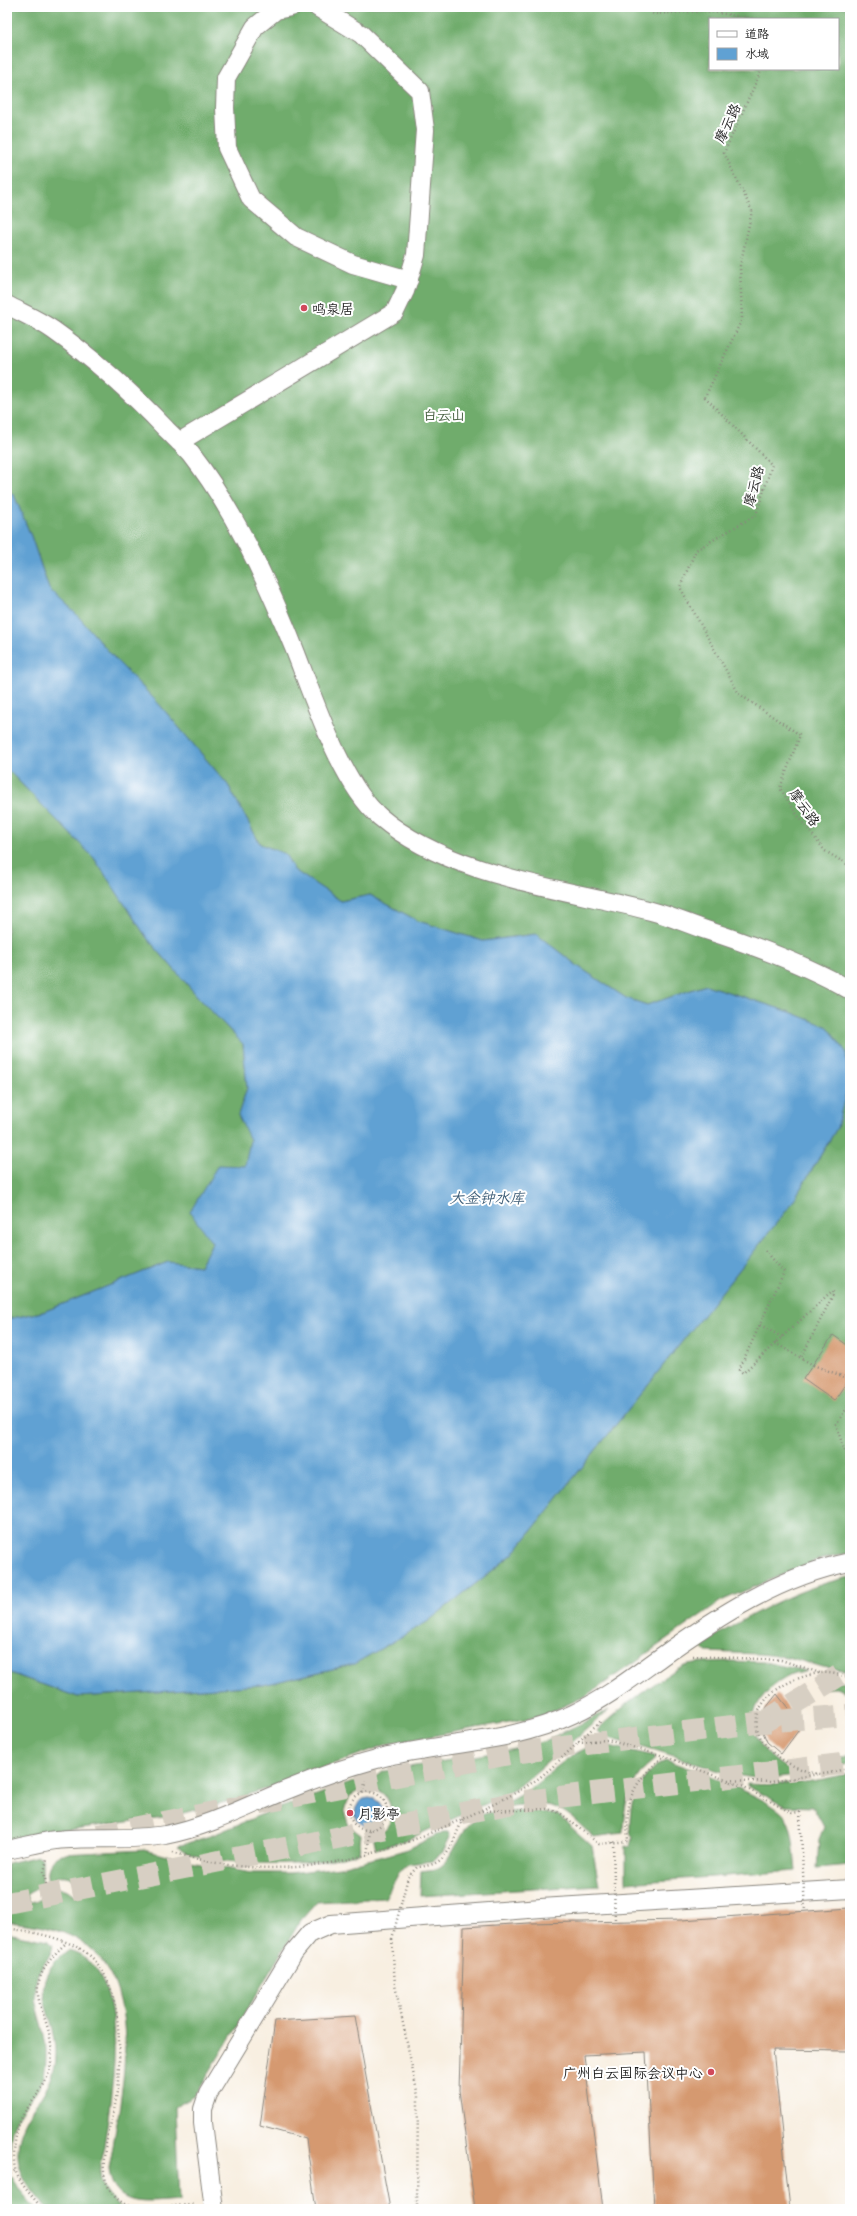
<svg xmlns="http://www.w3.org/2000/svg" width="857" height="2216" font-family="'Patrick Hand','LXGW WenKai TC',sans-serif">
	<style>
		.forest { fill: #6fac6c; stroke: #466444; fill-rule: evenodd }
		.water { fill: #60a1d3; stroke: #3e5e78 }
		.building { fill: #d5996f }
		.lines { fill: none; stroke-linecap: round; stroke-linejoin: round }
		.secondary-tunnel { stroke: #d7cfc3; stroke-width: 22; stroke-dasharray: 22 11; stroke-linecap: butt }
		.trunk-tunnel { stroke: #d7cfc3; stroke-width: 22; stroke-dasharray: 22 11; stroke-linecap: butt }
		.minor-casing { stroke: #8a867e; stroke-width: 20 }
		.path { stroke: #8a867e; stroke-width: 2.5; stroke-dasharray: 1 3; stroke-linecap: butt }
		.minor { stroke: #fff; stroke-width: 18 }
		.path-bridge { stroke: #8a867e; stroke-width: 2.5; stroke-dasharray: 1 3; stroke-linecap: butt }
		.poi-dot { fill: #d1495b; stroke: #fff; stroke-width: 1.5 }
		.labels { text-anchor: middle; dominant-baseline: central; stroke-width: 4; stroke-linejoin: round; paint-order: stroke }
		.street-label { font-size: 14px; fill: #1c1c1c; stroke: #fff }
		.poi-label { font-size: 14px; fill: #1c1c1c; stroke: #fff; text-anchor: start }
		.park-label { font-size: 14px; fill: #486042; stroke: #fff }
		.water-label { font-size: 15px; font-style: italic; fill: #3e5e78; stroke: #fff }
	</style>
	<rect width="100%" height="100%" fill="#fff"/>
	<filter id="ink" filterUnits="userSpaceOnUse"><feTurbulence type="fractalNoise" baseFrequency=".025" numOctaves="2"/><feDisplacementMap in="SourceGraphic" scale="8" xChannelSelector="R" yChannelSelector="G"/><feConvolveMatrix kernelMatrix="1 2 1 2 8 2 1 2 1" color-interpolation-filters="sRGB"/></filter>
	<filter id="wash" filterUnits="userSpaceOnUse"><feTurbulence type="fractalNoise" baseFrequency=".012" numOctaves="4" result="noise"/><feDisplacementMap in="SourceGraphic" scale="16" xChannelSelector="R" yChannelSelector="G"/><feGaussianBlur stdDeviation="0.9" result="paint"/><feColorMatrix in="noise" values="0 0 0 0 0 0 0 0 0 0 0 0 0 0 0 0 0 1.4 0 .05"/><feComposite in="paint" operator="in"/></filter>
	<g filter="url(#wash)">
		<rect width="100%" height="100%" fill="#f8efe1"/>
		<path class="forest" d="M7,7H850V1553L817,1560L721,1601L588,1695L542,1716L388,1744L237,1799L172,1816L51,1832L7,1840V1672L78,1697L263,1685L354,1664L427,1622L513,1554L790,1206L837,1128L848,1085L846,1052L828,1027L790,1012L706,985L647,1005L626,998L579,967L536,934L483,941L418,921L370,895L341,901L294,870L285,854L260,844L228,785L158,703L117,661L76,614L49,589L31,536L14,495L7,491ZM710,19H838V69H710Z
			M7,769L94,858L147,938L199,998L243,1044L247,1088L238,1115C241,1122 249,1133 250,1140C251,1168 214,1240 200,1266L168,1262L43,1312L7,1319Z
			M850,1577V1671L822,1667L788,1657L759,1654L706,1652L701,1646L706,1642C751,1614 797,1588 850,1577Z
			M728,1661L764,1662L806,1671C802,1673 799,1673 794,1674C786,1677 777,1683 770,1689C742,1714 753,1745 780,1764C786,1769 793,1769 799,1773L798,1775C745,1788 698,1762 648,1748C635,1744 605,1740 597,1731C605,1719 672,1669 685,1665C698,1661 714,1662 728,1661Z
			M822,1680L850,1682V1694L836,1688H823Z
			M609,1710L522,1784L488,1803L404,1841L376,1849L373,1835C401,1830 395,1789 368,1788L375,1776L385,1771L516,1749L545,1741Z
			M600,1744L655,1756V1760C631,1775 623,1806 623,1833L593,1837C582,1827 571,1814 557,1808C538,1800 514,1807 495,1808C506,1802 518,1797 528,1790C554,1772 568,1751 600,1744Z
			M850,1755V1762L843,1765L830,1766L829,1760H837Z
			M666,1760C690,1769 777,1799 787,1819C794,1833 794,1855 796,1871L626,1883V1845L631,1846L633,1837C629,1833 630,1827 630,1822C630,1797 643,1772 666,1760Z
			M850,1773V1865L817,1868L819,1839L824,1827L813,1807L785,1806L747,1786V1784C782,1786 817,1782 850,1773Z
			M365,1778L360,1790L350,1796L344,1811L349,1826L361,1835L359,1853C347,1856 334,1859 321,1861C295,1865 193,1866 178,1846L213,1835L265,1813Z
			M534,1811L558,1815L592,1846L599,1885L420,1896L421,1871C426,1870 432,1870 436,1869C458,1860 456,1825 484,1814C496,1810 521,1812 534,1811Z
			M443,1832H448L450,1837L443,1852L432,1861L408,1864L400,1871L385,1898L317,1902L301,1920L195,2096L175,2107L179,2200C148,2202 112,2210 109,2168C120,2101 150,1986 80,1941C60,1928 30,1924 7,1922V1863L38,1856L42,1858V1886L27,1894L29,1902C43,1902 49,1885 64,1889C69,1890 74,1894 78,1897L85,1891C81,1883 68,1872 58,1877C55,1879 54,1881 50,1883C44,1869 51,1860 62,1854L145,1850L185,1861L252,1873H290L340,1867L384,1856L408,1849Z
			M7,1933L49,1941L53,1945C51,1960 36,1970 35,1986C33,2009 46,2029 46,2051C46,2060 46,2070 43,2079C36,2098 17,2110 12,2131C9,2144 13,2161 7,2172Z
			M68,1950C118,1961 117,2045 112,2085C110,2106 107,2126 104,2146C102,2154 99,2164 100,2173C101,2189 111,2201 124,2209H47C33,2191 17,2176 18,2151C19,2111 56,2094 56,2055C57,2010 20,1988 68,1950Z
			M11,2177L13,2178L18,2188L36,2209H7V2181Z"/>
		<path class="water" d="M7,491L14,495L31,536L49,589L76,614L117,661L158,703L228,785L260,844L285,854L294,870L341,901L370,895L418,921L483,941L536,934L579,967L626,998L647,1005L706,985L790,1012L828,1027L846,1052L848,1085L837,1128L790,1206L513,1554L427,1622L354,1664L263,1685L78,1697L7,1672V1319L43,1312L168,1262L200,1266L212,1243L190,1212L218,1165L245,1166L250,1140L238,1115L247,1088L243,1044L199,998L147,938L94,858L7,769Z
			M355 1812a14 14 0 1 1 28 0a14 14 0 1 1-28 0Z"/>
		<g id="blocks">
			<path class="building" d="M833,1335L850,1347V1377L834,1401L803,1379Z
				M777,1694L799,1722L798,1731L781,1754L767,1742L761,1727L766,1708Z
				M850,1908V2051L773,2050L790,2209H654L646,2052L584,2055L603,2209H475L459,2090L464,1927L529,1923L682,1920Z
				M355,2016L390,2209H316L306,2139L260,2126L275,2021Z"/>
		</g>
	</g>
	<g filter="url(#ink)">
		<use href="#blocks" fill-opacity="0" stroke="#8a867e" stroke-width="1"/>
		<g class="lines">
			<path class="secondary-tunnel" d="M764,1722L840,1675L850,1674"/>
			<path class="trunk-tunnel" d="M98,1835L514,1753L764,1722L850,1715
				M7,1903L524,1801L850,1763"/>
			<g class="minor-casing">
				<path id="minor" d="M291,7L276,10L255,27L226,78L225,108L227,148L251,199L296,237L353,264L409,280
					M7,305C22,313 39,320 53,330C94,359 132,393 166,429C174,437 183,445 191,454C234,509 268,583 294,648C313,696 341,784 380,817C451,877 563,888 651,911C670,916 688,924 706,930C756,946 805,964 850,990
					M179,442L395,312L405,291L416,255L425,130L420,91L361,34L317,7
					M7,1850C23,1847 40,1842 56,1840C92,1836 129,1841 165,1835C207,1827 245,1807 284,1791C318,1777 352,1765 388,1756C449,1742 515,1742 573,1714C605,1699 633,1677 661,1657C718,1616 780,1576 850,1562
					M214,2209L203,2123V2109L208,2094L294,1952L310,1933L331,1924L541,1908L850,1889"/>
			</g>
			<path class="path" d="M642,7L654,14L705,11L758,19
				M762,69L724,153L752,211L740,266L742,319L705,397L772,465L756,515L696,550L680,587L739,694L800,735L780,788L798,816L825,851L850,866
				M765,1250L784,1272L739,1370L743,1373L832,1291L834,1293L801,1358
				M760,1325L782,1337
				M775,1343L813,1365L850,1379
				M850,1404L836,1424L850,1469
				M693,1656L781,1660L820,1673
				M850,1677C840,1675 830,1672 820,1673C794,1676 752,1696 757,1728C762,1753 798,1772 821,1774C830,1774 842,1770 850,1766
				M578,1742L607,1740L664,1756L744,1787L792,1813L800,1812
				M729,1780L771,1782L819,1774
				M349 1811a19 19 0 1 1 38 0a19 19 0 1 1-38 0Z
				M362,1793L366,1781
				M482,1811L548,1809L560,1813L599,1844L628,1841C625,1798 632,1784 664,1756
				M173,1852C274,1885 368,1863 462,1819C488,1807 515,1795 539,1778C561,1761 580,1739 601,1721
				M367,1856L370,1830
				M408,1877L417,1867C450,1865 450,1846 463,1819
				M46,1884L44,1872L47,1859
				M7,1928C32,1932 63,1937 85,1952C125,1979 122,2063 115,2105C111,2126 102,2150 104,2171C105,2184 112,2197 123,2203C139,2213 176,2205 195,2204
				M392,1939L395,1985L418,2096L417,2209
				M7,2176L16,2170
				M42,2209C32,2194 14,2181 14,2160C14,2144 16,2124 26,2110C37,2095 48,2083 51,2063C57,2008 9,1996 66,1943"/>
			<use href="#minor" class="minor"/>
			<path class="path-bridge" d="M800,1812L805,1911
				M613,1842L615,1921
				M392,1939L408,1877"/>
		</g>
	</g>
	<g class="poi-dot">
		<circle cx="304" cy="308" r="4"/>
		<circle cx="350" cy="1813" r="4"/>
		<circle cx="711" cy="2072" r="4"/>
	</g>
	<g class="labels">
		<g class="street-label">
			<text transform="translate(727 123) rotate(-65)">摩云路</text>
			<text transform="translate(753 486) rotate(-75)">摩云路</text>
			<text transform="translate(805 807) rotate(55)">摩云路</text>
		</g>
		<g class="poi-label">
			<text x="312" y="308">鸣泉居</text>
			<text x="358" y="1813">月影亭</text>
			<text x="703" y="2072" text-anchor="end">广州白云国际会议中心</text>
		</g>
		<g class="park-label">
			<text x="444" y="414">白云山</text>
		</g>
		<g class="water-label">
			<text x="487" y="1197">大金钟水库</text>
		</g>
	</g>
	<rect width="857" height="2216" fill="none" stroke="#fff" stroke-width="24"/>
	<rect x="709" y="18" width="130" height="52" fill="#ffffff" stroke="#a4a4a4"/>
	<rect x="717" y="31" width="20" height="6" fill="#ffffff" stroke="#a4a4a4"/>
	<text x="745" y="38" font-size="12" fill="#1c1c1c">道路</text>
	<rect x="717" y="48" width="20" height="12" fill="#60a1d3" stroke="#a4a4a4"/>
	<text x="745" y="58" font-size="12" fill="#1c1c1c">水域</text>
</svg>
